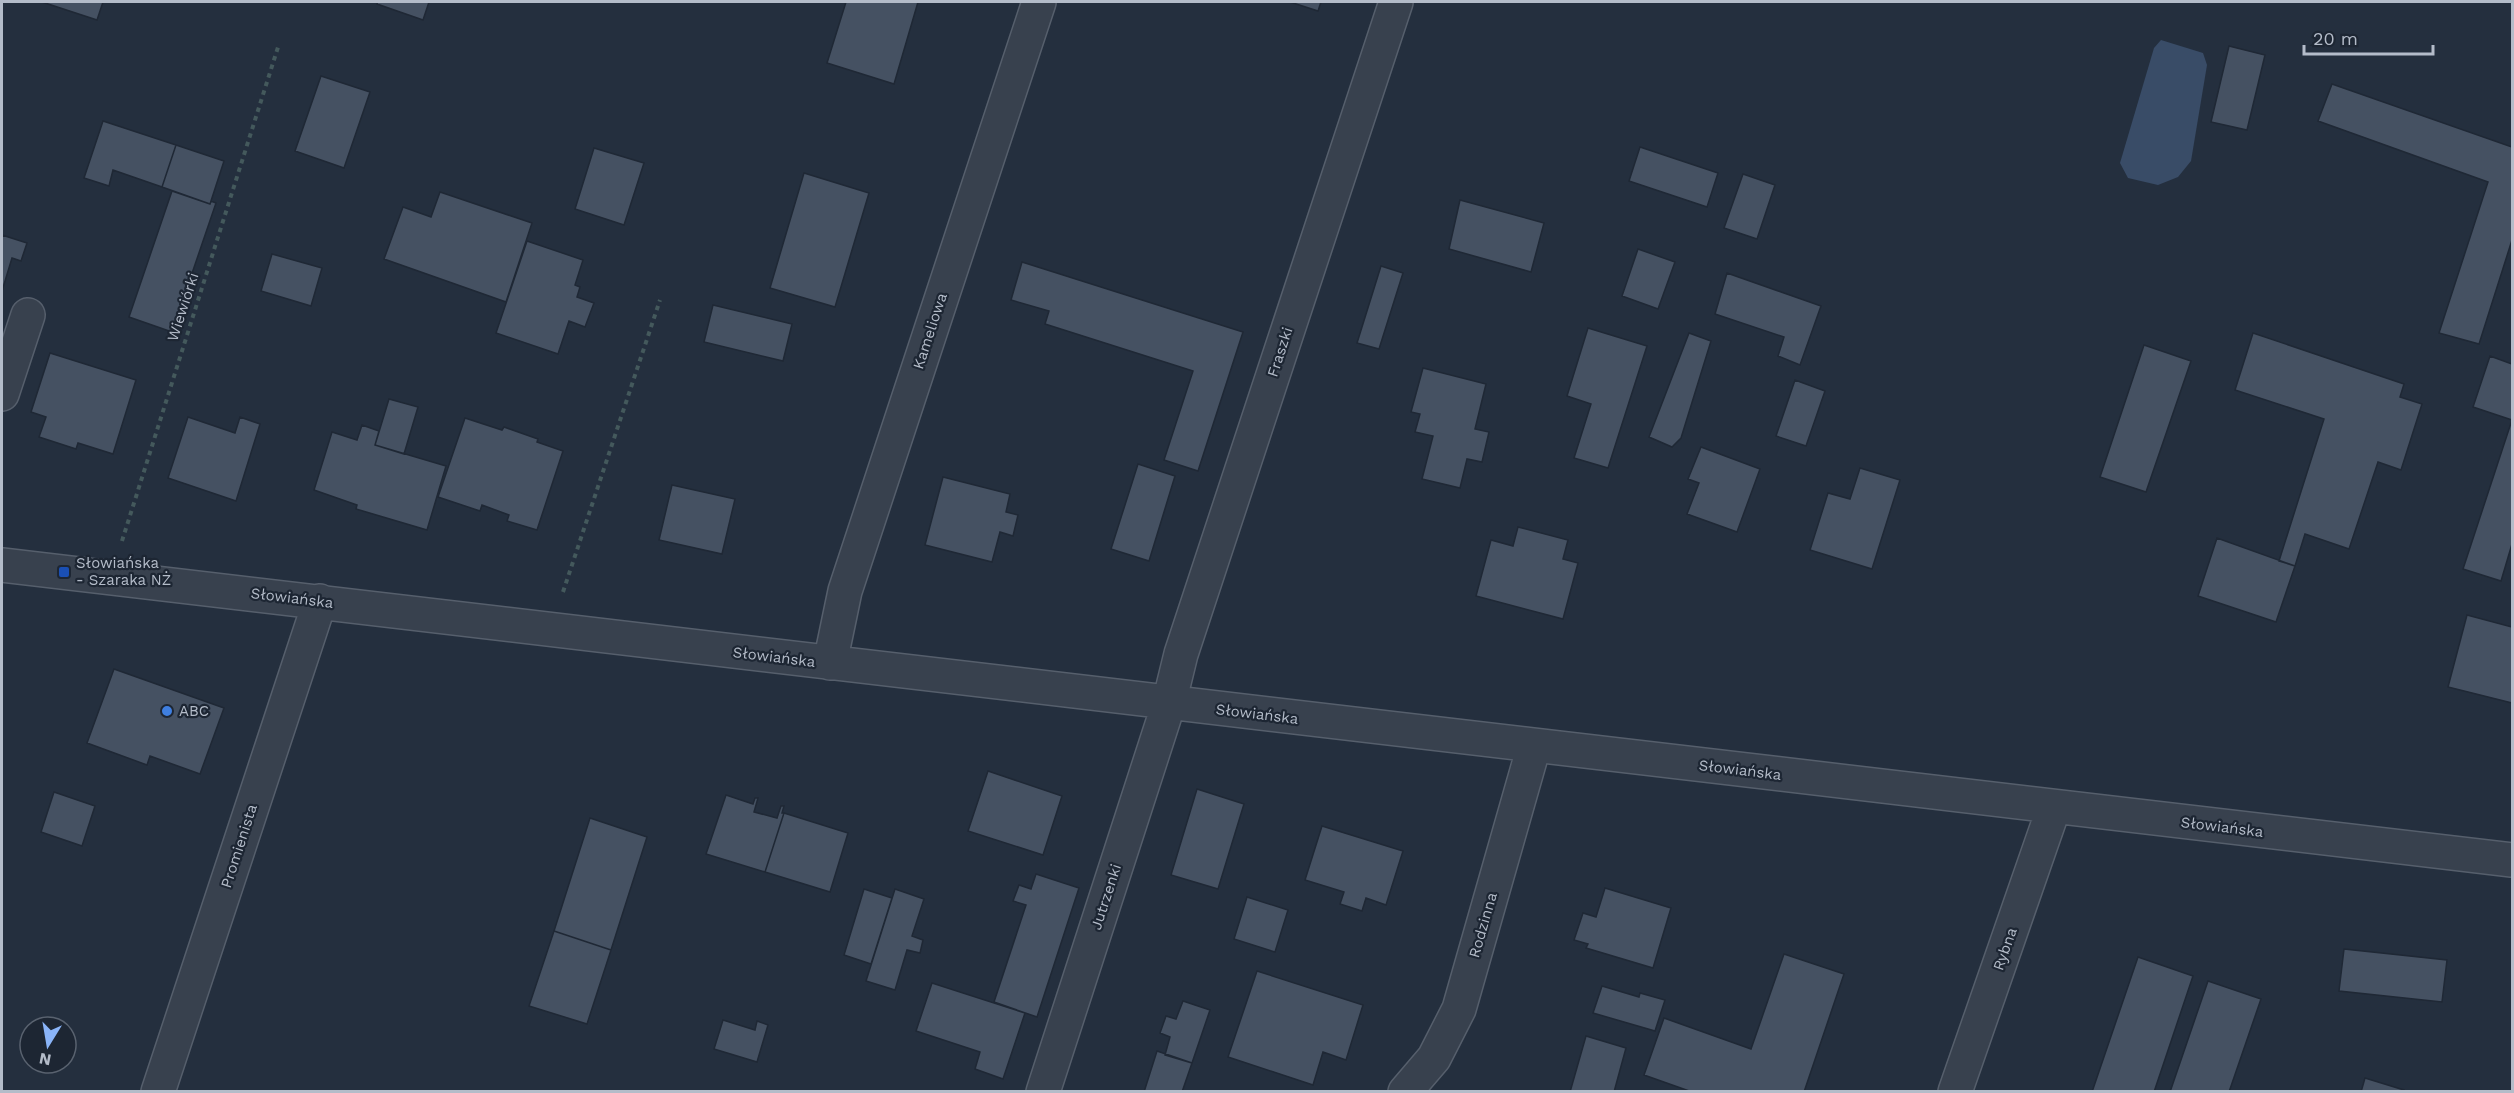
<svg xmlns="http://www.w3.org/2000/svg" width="2514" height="1093" font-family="'Work Sans',sans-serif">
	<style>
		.water { fill: #394c67 }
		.building { fill: #455162; stroke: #1f2835; stroke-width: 1.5 }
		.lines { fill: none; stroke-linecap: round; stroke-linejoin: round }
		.minor-casing { stroke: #565f6c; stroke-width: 36 }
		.path { stroke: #44595c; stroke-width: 4; stroke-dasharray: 4.5 4.5; stroke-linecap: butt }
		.minor { stroke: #38414e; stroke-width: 33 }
		.transit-dot { fill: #1a4fb4; stroke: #1d2633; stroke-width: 2 }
		.shop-dot { fill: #3f7fe0; stroke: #1d2633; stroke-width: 2 }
		.labels { text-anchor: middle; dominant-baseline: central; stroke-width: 4.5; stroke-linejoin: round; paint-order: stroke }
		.street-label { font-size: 15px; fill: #b4bcc9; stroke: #1d2633 }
		.poi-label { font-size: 15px; fill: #b4bcc9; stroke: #1d2633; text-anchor: start }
	</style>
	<rect width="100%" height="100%" fill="#242f3e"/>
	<path class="water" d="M2161,40L2203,53L2207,65L2191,161L2178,177L2158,185L2128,178L2120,163L2154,48Z"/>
	<path class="building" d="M42,2H103L97,20Z
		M378,2H429L423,20L377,4Z
		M846,2H918L894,84L827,63Z
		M1290,2H1321L1318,11Z
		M2229,46L2265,55L2247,130L2211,122Z
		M321,76L370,92L344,168L295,151Z
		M2332,84L2512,147V240L2479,344L2439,333L2488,182L2318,121Z
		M103,121L176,145L162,187L113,170L109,186L84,178Z
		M176,145L224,161L210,204L162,187Z
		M1640,147L1718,173L1707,207L1629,181Z
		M594,148L644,163L624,225L575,209Z
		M804,173L869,193L835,307L770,288Z
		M1743,174L1775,185L1757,239L1724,228Z
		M172,191L210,204L211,201L216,203L172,332L129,317Z
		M440,192L532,223L506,302L384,259L403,207L431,217Z
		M1460,200L1544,223L1531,272L1449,249Z
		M2,235L27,243L21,261L12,258L2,291Z
		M527,241L583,260L575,285L580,287L577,297L594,303L585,327L569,321L558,354L496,333Z
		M1638,249L1675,262L1658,309L1622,296Z
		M272,254L322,268L311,306L261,291Z
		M1022,262L1243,332L1198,471L1164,460L1193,371L1045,324L1049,311L1011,300Z
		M1381,266L1403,273L1379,349L1357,343Z
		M1727,273L1821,306L1800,365L1778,356L1784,337L1715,314Z
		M713,305L792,324L783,361L704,342Z
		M1588,328L1647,346L1608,468L1574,458L1591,404L1567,396Z
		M1689,333L1711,341L1681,438L1672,447L1649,437Z
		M2253,333L2404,384L2400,397L2422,404L2401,470L2378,462L2349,549L2305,534L2295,566L2279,561L2324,419L2235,390Z
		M2144,345L2191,361L2146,492L2100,477Z
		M50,353L136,380L113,454L78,443L76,449L39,437L46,417L31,412Z
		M2490,356L2512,364V544L2501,581L2463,569L2512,420L2473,407Z
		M1423,368L1486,384L1475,429L1489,432L1482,462L1467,459L1460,488L1422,479L1433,436L1415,432L1420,414L1411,412Z
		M1795,380L1825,391L1806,446L1776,436Z
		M389,399L418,407L404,454L375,445Z
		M188,417L235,433L240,417L260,424L236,501L168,478Z
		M465,418L502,430L504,427L538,439L537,442L563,451L537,530L507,521L509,515L482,505L480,511L438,497Z
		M362,425L379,431L375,445L446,466L427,530L356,509L357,505L314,490L332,432L357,440Z
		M1701,447L1760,469L1737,532L1687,514L1699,483L1688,479Z
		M1138,464L1175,476L1149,561L1111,549Z
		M1860,468L1900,480L1872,569L1810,550L1828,493L1850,499Z
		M943,477L1010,494L1006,512L1018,515L1013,536L1000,532L992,562L925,545Z
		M672,485L735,499L722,554L659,540Z
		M1518,527L1568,540L1563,559L1578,563L1563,619L1476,596L1491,540L1513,546Z
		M2217,538L2295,566L2276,622L2198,596Z
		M2467,615L2512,627V703L2448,687Z
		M114,669L224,708L200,774L150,756L147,765L87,743Z
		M988,771L1062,796L1043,855L968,831Z
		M1197,789L1244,804L1218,889L1171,875Z
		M54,792L95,806L82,846L41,832Z
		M726,795L753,804L755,798H758L754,812L777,818L781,806H784L782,813H784L765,872L706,854Z
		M784,813L848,833L830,892L765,872Z
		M590,818L647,837L611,950L554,931Z
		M1322,826L1403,851L1386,905L1366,898L1362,911L1340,904L1344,892L1305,880Z
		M1036,874L1079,888L1037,1017L994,1002L1026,905L1013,901L1019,885L1031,889Z
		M1605,888L1671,908L1653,968L1586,948L1588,944L1574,940L1583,913L1596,917Z
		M864,889L892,898L871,964L844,955Z
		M895,889L924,899L912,936L923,940L920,953L907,950L895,990L866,981Z
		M1247,897L1288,910L1275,952L1234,939Z
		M554,931L611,950L587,1024L529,1006Z
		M2344,949L2447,960L2442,1002L2339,991Z
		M1784,954L1844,974L1804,1092H1692L1644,1075L1664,1018L1751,1049Z
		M2138,957L2193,976L2154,1092H2092Z
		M1257,971L1363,1005L1346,1060L1323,1052L1313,1085L1228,1057Z
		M2208,981L2261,999L2229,1092H2170Z
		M932,983L1025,1013L1003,1079L975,1069L980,1052L916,1031Z
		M1602,986L1639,997L1640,993L1665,1000L1655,1031L1593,1013Z
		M1183,1001L1210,1010L1192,1063L1165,1055L1170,1037L1160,1033L1166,1016L1176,1019Z
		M723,1020L755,1030L757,1021L768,1025L757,1062L714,1049Z
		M1586,1036L1626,1048L1614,1092H1570Z
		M1157,1051L1192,1063L1182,1092H1144Z
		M2365,1078L2404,1090L2403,1092H2361Z"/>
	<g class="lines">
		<g class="minor-casing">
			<path id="minor" d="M2,394L28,315
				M2,565L2512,860
				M830,663L845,591L1039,2
				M158,1092L320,601
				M1043,1092L1169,703L1181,654L1396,2
				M1405,1092L1434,1058L1459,1009L1534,746
				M1955,1092L2054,807"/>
		</g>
		<path class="path" d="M122,541L279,44
			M563,592L660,300"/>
		<use href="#minor" class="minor"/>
	</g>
	<rect class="transit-dot" x="58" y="566" width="12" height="12" rx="3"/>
	<circle class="shop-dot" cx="167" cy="711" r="6"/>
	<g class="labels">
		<g class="street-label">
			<text transform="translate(183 307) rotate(-72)">Wiewiórki</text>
			<text transform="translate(930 331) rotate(-72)">Kameliowa</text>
			<text transform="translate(1280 352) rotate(-72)">Fraszki</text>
			<text transform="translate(292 598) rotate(7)">Słowiańska</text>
			<text transform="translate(774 657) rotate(7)">Słowiańska</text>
			<text transform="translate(1257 714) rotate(7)">Słowiańska</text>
			<text transform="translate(1740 770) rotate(7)">Słowiańska</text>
			<text transform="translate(2222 827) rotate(7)">Słowiańska</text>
			<text transform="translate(239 846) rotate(-72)">Promienista</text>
			<text transform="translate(1106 897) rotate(-72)">Jutrzenki</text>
			<text transform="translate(1483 925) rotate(-74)">Rodzinna</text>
			<text transform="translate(2005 949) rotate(-71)">Rybna</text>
		</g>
		<g class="poi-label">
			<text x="76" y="563">Słowiańska<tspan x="76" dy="17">- Szaraka NŻ</tspan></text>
			<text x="179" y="711">ABC</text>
		</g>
	</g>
	<rect width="2514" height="1093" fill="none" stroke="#b4bcc9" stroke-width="6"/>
	<g transform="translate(48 1045) rotate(191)"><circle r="28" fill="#1d2633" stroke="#59626f" stroke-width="1.5"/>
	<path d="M0-4.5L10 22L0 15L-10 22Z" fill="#8ab4f8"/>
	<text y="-9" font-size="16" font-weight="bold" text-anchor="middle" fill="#b4bcc9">N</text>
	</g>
	<path d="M2304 45v9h129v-9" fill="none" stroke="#b4bcc9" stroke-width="3"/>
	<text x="2313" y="45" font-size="18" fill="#b4bcc9" stroke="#1d2633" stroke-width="4.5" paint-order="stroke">20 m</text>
</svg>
